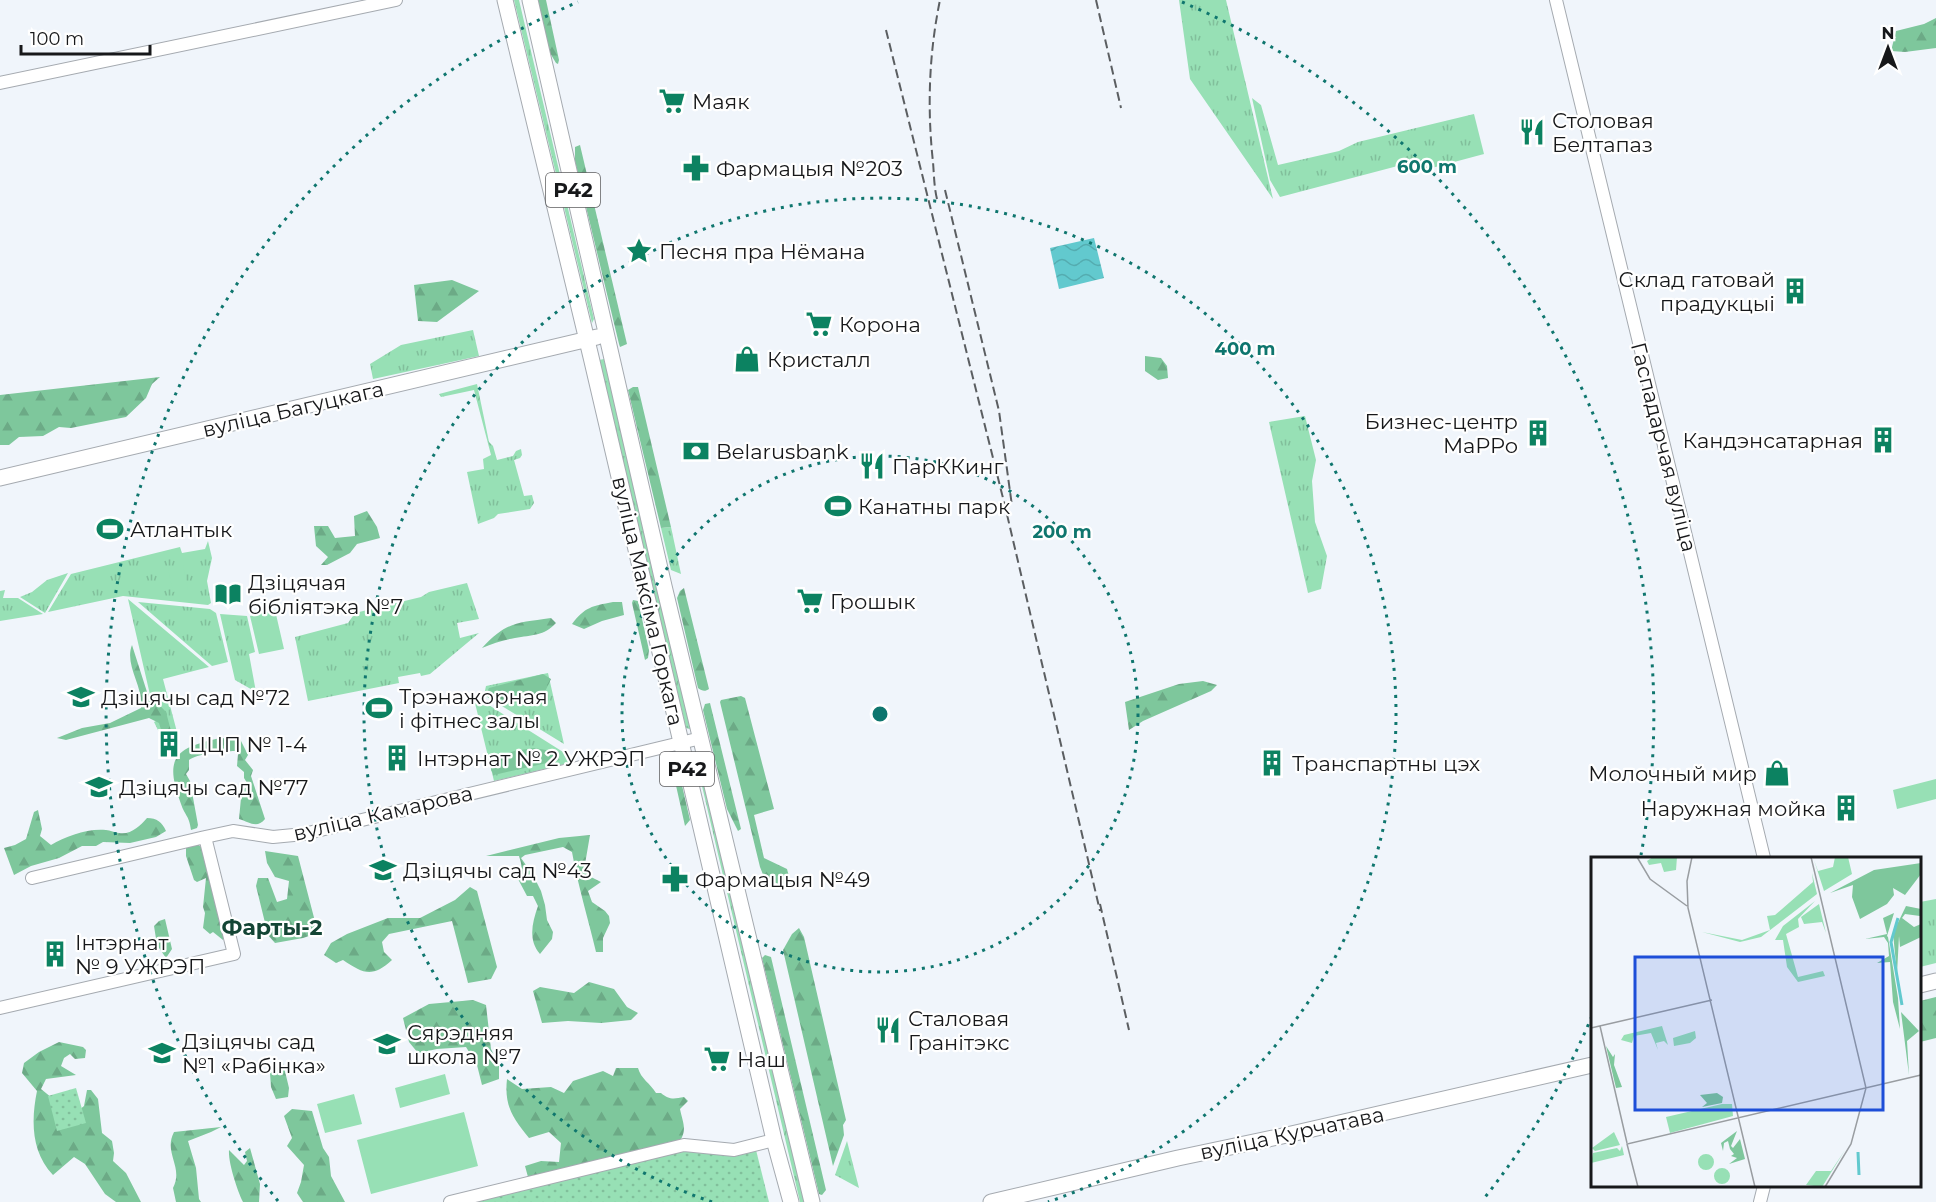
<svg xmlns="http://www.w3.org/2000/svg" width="1936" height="1202" font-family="Montserrat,sans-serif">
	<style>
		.grass { fill: url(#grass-tufts) }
		.forest { fill: url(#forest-firs) }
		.park { fill: url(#park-dots) }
		.pitch { fill: #97e0b5 }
		.water { fill: url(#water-waves) }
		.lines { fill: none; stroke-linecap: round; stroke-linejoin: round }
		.minor-casing { stroke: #a5aab0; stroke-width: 14 }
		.major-casing { stroke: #a5aab0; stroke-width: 17 }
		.minor { stroke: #fff; stroke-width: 12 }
		.major { stroke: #fff; stroke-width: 15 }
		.rail { stroke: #5b5e61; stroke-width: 2; stroke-dasharray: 9 4.5; stroke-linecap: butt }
		.ring { fill: none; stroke: #0f766e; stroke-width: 3; stroke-dasharray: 3 6 }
		.labels { text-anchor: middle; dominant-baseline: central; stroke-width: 4.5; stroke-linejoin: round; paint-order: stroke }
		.shield { fill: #fff; stroke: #5d5d5f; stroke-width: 1.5 }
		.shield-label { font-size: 20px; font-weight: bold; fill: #17181a }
		.poi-label { font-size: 21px; fill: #17181a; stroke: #fff; text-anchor: start }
		.street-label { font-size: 21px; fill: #17181a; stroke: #fff }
		.neighbourhood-label { font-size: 22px; font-weight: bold; fill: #144535; stroke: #fff }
		.inset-river { fill: none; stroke: #62c9ce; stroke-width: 3 }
		.inset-road { fill: none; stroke: #999da1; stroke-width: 1.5 }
		.view { fill: #1d4ed8; fill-opacity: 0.15; stroke: #1d4ed8; stroke-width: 3 }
		.inset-edge { fill: none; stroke: #17181a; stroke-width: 3 }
		.centre { fill: #0f766e; stroke: #fff; stroke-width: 3 }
		.ring-label { font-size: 18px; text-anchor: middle; font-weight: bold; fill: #0f766e; stroke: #fff; stroke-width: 4.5; stroke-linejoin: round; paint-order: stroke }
	</style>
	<defs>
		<pattern id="grass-tufts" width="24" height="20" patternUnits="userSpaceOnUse" patternTransform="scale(1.5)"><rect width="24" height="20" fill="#97e0b5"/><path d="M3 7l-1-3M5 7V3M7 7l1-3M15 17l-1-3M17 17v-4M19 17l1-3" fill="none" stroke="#81bf9b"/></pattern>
		<pattern id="forest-firs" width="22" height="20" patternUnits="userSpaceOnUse" patternTransform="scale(1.5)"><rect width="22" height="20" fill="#7ec79c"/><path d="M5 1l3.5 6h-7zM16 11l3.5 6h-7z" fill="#6caa86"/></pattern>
		<pattern id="park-dots" width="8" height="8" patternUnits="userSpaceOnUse" patternTransform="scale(1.5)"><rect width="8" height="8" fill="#97e0b5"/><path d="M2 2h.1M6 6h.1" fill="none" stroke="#81bf9b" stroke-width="1.8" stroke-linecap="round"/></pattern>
		<pattern id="water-waves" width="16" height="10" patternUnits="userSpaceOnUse" patternTransform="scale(1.5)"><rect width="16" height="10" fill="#62c9ce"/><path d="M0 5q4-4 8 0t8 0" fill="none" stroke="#54acb0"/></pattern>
	</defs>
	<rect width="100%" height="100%" fill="#f0f5fb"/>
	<path class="grass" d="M514,0H519L594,319L592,323Z
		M1179,0H1226L1273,199L1190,79Z
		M1252,98L1261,105L1278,165L1339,151L1358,142L1474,114L1484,154L1428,169L1409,163L1280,197L1270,180Z
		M473,330L479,356L373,379L370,364L401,345Z
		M604,359L692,726L690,729L686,728L599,360Z
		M477,384L489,442L493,446L497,460L513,456L516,451L521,449L522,455L520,458L514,460L524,496L532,495L534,503L530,509L498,514L494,518L478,524L467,472L484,469L483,459L491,455L474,390L441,397L439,394Z
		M1305,416L1316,460L1312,481L1315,522L1327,556L1321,589L1308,593L1269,422Z
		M671,527L681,574L671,570L661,528Z
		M208,541L212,558L207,581L211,603L208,605L123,596L48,612L71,574L180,547L182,553L205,549Z
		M68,573L45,613L20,597L32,592L47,580Z
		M467,583L479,619L457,623L460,638L479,633L430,674L421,676L420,673L398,677L399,683L308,701L295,637L348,623L355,613L421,597L429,592Z
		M5,590L3,598H18L43,614L0,621V591Z
		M128,599L209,667L163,679L177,732L161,736L154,722L156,721Z
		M138,602L210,609L216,613L228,662L212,666Z
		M220,614L247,616L255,652L249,654L256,692L235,680Z
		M548,673L564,744L484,695L486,686Z
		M474,699L484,702L571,757L573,762L494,781Z
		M702,764L807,1202H800L697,765Z
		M1936,899V963L1920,967V902Z
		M847,1141L859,1188L835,1175Z"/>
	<path class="forest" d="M537,0H546L559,60L558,64L556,63L550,53Z
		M1936,18V48L1905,52L1891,51L1896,31L1924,24Z
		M580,145L627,344L620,347L619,344L575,161V147Z
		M452,280L479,291L437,322L418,321L414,285Z
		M1145,356L1161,358L1167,366L1168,378L1158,380L1145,371Z
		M160,377L152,384L146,398L126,417L71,428L59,427L43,436L19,437L9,445H0V395Z
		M633,387H638L671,527L661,528L628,390Z
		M367,511L377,527L380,538L357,544L350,553L327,565H321L328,557L316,546L314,526H328L335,538L355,536L354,516Z
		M684,588L709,689C705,692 702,691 698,688L677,598L680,591Z
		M633,600L638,601L649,650L648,658L645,660L632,603Z
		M613,602H622L624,615L602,621L584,629L572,624C585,607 592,606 613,602Z
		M551,618L556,623C544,636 532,635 515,638C503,640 493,643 482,648C506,622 516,623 551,618Z
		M132,645L147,692L166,712L171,731L168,734L162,733L159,723L149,718L66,740L57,738L82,728L110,723L141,708C144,687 124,665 132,645Z
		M543,674L551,679L543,696L517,701L513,705L492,694H486L489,688Z
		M1203,681L1217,685L1211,691L1143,721L1129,730L1125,702L1179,684Z
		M741,696L745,698L774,809L754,815L764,858L787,869L792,888L788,889L764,877L760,867L720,702L721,700Z
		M710,703L741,829L738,831L727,809L703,710L705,704Z
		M220,738L240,739L248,755L245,760L253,770L251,776L265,819C257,829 249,822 239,819L241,798L238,792L249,786L244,778V772L237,766L238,754L235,751C224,751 196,754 189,760V770L186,774L190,781L198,825L197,828L191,830C189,815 185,816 181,804C164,758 174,748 220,738Z
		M534,748L552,751L560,760L494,775L491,770L493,759L514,751Z
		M672,753L675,755L690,820L685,826L669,754Z
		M38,810L42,829L40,836L51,845C66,836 88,828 106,830C110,830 115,833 119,833C131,835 140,826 147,818C157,818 162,822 166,831L156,837L130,843L103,842L96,846H82L59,858L31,866L14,875L4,848L15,845L26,839L34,812Z
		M590,835L584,870L591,877L601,882L588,891L592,902L605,911L609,916L610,923L603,938V952H596C588,918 578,886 572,852L563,847L525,855L521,858L533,875L541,891L545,905L547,920L553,932L552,939L540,954C528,940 532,923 538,906L533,896H527L518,879C523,871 522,865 519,856H486L559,838Z
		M194,841L208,853L224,926L223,940L213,932L210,934L203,928L205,913L203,907L206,878L197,882L194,880L186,856V848Z
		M265,851L298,856L318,933L303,938L275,943L268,935L256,886L258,878H268L277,902L287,899L289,881L275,877L267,863Z
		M470,887L477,891L497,967L491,979L468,983L452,921L389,934L382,942L384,952L392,960C372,978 364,974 343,960L336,963L324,955L331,943L347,934L388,918H420L455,900Z
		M165,919L172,949L166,958L157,945L154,926L159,921Z
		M799,928L804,937L846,1120L843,1125L844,1135L833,1166L783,950L792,934Z
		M765,955L771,957L826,1190L822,1195L819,1194L762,958Z
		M589,982L614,989L627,1007L638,1013L631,1020L601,1023L568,1021L542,1023L533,991L540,987L574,993Z
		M1936,997V1038L1920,1042V1001Z
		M473,1000L486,1005L491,1049L499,1065V1079L482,1085L477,1065L466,1047L437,1049L418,1053L409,1042L403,1018L429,1004Z
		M59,1042L83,1047L86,1050L85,1058L75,1059L70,1054L64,1058L61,1066L76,1075L46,1079L41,1089L73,1115L84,1106L87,1090H91L98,1099L102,1133L112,1141L114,1153L113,1161L126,1173L141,1202H116L105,1194L85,1164L74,1157L53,1175C31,1152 31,1120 37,1091L22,1073L24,1063L39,1052Z
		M283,1063L289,1088L288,1097L276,1099L271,1087L270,1073Z
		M616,1068H638C641,1079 650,1083 656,1093H661C669,1100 674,1099 684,1097L688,1101L680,1109C683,1124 688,1130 678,1144L528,1177L525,1166L541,1161L559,1162L561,1143L549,1132L529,1138C513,1118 504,1106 507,1079L522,1089L551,1087L564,1093L573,1081L603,1071L613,1076Z
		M292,1109L312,1111L323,1148L329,1157L331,1176L345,1202H303L297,1193L301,1182L304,1165L287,1146L292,1138L284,1116Z
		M221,1127L211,1132L188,1141L196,1168L199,1199L201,1202H176L173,1188C184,1167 163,1153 174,1132Z
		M250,1148L260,1184L259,1202H243C237,1190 228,1162 229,1150L244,1165L247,1161L245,1152Z"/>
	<path class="park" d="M76,1088L86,1123L57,1131L48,1096Z
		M681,1150H756L769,1202H461Z"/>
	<path class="pitch" d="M183,565L188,589L173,592L168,568Z
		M275,610L284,649L259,654L250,616Z
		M1936,779V799L1897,809L1893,790Z
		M445,1074L450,1094L400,1108L395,1088Z
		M354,1094L362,1124L325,1133L317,1104Z
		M464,1112L478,1166L371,1194L357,1140Z"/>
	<path class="water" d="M1094,238L1104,278L1059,289L1050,248Z"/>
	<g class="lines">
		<g class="minor-casing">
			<path id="minor" d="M1556,0L1764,858
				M0,83L396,0
				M32,878L205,837
				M0,1008L234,954L205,837L233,831L273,837L304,834L701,738
				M450,1202L684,1145L734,1150L774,1140
				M1760,1202L1764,1186"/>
		</g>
		<g class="major-casing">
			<path id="major" d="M505,0L591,357L774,1140L791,1202
				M530,0L664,586L812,1202
				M0,478L597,337
				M1920,985L1936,981
				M991,1202L1178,1158L1278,1137L1592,1065"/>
		</g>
		<use href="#minor" class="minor"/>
		<use href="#major" class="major"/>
		<path class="rail" d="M1096,0L1121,108
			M886,30L1005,506L1100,911
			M945,190L999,411L1012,506
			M937,199C934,187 934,174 933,162C927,108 929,53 940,0
			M1100,904L1129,1030"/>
	</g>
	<g class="ring">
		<circle cx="880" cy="714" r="258"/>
		<path d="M712 1202A516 516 0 1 1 1048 1202"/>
		<path d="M1592 1016A774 774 0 0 1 1482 1201M278 1201A774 774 0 0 1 578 2M1182 2A774 774 0 0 1 1641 855"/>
	</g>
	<defs>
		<g id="supermarket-bare" transform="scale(2.07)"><path d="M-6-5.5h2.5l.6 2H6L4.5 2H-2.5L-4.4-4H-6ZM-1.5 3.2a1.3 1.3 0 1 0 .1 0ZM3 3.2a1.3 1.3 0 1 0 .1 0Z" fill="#0c8261" stroke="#fff" stroke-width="2.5" paint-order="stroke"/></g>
		<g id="restaurant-bare" transform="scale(2.07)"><path d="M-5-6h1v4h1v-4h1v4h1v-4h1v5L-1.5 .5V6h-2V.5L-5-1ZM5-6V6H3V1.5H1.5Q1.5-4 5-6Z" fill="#0c8261" stroke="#fff" stroke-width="2.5" paint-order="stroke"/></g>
		<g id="pharmacy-bare" transform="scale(2.07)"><path d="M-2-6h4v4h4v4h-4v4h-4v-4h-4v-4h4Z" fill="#0c8261" stroke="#fff" stroke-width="2.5" paint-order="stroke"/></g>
		<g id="sight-bare" transform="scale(2.07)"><path d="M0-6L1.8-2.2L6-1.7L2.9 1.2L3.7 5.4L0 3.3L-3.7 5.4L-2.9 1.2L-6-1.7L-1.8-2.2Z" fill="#0c8261" stroke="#fff" stroke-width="2.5" paint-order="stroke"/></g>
		<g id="building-bare" transform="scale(2.07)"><path d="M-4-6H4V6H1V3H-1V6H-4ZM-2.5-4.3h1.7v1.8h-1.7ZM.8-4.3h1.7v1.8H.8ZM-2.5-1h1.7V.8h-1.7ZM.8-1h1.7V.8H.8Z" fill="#0c8261" stroke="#fff" stroke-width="2.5" paint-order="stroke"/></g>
		<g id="shop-bare" transform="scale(2.07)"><path d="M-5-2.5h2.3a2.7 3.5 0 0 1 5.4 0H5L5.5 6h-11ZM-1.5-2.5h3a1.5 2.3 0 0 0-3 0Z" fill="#0c8261" stroke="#fff" stroke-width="2.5" paint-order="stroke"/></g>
		<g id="bank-bare" transform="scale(2.07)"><path d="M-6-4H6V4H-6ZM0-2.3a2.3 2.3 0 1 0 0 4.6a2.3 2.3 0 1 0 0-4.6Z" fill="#0c8261" stroke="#fff" stroke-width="2.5" paint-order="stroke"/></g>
		<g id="stadium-bare" transform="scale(2.07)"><path d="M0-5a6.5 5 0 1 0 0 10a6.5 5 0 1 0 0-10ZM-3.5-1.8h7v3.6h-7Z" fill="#0c8261" stroke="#fff" stroke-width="2.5" paint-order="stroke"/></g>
		<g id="library-bare" transform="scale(2.07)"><path d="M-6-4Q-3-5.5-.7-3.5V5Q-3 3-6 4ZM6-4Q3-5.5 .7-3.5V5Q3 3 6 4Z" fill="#0c8261" stroke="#fff" stroke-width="2.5" paint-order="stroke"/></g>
		<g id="school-bare" transform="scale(2.07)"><path d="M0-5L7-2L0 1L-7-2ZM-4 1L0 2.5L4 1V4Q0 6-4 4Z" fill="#0c8261" stroke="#fff" stroke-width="2.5" paint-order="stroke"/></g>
	</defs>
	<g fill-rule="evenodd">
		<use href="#supermarket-bare" x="672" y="101"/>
		<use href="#restaurant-bare" x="1532" y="132"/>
		<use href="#pharmacy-bare" x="696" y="168"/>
		<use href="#sight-bare" x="639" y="251"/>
		<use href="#building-bare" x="1795" y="291"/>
		<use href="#supermarket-bare" x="819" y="324"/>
		<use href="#shop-bare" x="747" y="359"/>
		<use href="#building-bare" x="1538" y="433"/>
		<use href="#building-bare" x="1883" y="440"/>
		<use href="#bank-bare" x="696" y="451"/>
		<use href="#restaurant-bare" x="872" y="466"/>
		<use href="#stadium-bare" x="838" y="506"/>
		<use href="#stadium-bare" x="110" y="529"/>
		<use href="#library-bare" x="228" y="594"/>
		<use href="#supermarket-bare" x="810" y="601"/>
		<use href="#school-bare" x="81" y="697"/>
		<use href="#stadium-bare" x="379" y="708"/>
		<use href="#building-bare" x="169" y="744"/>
		<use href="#building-bare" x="397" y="758"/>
		<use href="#building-bare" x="1272" y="763"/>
		<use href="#shop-bare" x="1777" y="773"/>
		<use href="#school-bare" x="99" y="787"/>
		<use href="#building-bare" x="1846" y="808"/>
		<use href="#school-bare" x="383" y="870"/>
		<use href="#pharmacy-bare" x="675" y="879"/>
		<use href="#building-bare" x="55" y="954"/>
		<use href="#restaurant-bare" x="888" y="1030"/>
		<use href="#school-bare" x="387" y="1044"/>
		<use href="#school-bare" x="162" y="1053"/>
		<use href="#supermarket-bare" x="717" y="1059"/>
	</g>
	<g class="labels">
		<g class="shield">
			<rect x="546" y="173" width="54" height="34" rx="4.5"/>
			<rect x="660" y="752" width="54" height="34" rx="4.5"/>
		</g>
		<g class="shield-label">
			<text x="573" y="190">Р42</text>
			<text x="687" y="769">Р42</text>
		</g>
		<g class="poi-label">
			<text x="692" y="101">Маяк</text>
			<text x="1552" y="120">Столовая<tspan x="1552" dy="24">Белтапаз</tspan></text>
			<text x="716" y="168">Фармацыя №203</text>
			<text x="659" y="251">Песня пра Нёмана</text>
			<text x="1775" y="279" text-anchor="end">Склад гатовай<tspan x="1775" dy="24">прадукцыі</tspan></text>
			<text x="839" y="324">Корона</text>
			<text x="767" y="359">Кристалл</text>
			<text x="1518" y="421" text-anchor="end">Бизнес-центр<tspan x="1518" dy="24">МаРРо</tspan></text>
			<text x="1863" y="440" text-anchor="end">Кандэнсатарная</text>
			<text x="716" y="451">Belarusbank</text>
			<text x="892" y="466">ПарККинг</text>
			<text x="858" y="506">Канатны парк</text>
			<text x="130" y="529">Атлантык</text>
			<text x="248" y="582">Дзіцячая<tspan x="248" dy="24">бібліятэка №7</tspan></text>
			<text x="830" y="601">Грошык</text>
			<text x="399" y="696">Трэнажорная<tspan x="399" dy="24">і фітнес залы</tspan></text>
			<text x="101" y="697">Дзіцячы сад №72</text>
			<text x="189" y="744">ЦЦП № 1-4</text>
			<text x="417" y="758">Інтэрнат № 2 УЖРЭП</text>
			<text x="1292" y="763">Транспартны цэх</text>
			<text x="1757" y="773" text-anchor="end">Молочный мир</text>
			<text x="119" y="787">Дзіцячы сад №77</text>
			<text x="1826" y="808" text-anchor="end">Наружная мойка</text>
			<text x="403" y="870">Дзіцячы сад №43</text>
			<text x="695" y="879">Фармацыя №49</text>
			<text x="75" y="942">Інтэрнат<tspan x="75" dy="24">№ 9 УЖРЭП</tspan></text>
			<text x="908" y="1018">Сталовая<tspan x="908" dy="24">Гранітэкс</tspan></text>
			<text x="407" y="1032">Сярэдняя<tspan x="407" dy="24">школа №7</tspan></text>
			<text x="182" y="1041">Дзіцячы сад<tspan x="182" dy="24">№1 «Рабінка»</tspan></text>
			<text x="737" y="1059">Наш</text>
		</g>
		<g class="street-label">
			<text transform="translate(293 409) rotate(-13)">вуліца Багуцкага</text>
			<text transform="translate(1664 447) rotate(76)">Гаспадарчая вуліца</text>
			<text transform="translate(648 601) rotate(77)">вуліца Максіма Горкага</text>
			<text transform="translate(383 813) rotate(-13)">вуліца Камарова</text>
			<text transform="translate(1292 1133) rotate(-12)">вуліца Курчатава</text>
		</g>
		<g class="neighbourhood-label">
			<text x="272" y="927">Фарты-2</text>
		</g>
	</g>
	<g transform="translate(1591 857)">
		<rect width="330" height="330" fill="#f0f5fb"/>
		<path d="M244,0H257L261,17L233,34L223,3L227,14L242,10ZM221,16L226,37L170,80L149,85L111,75L151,83L179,73L176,59L184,58L222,25ZM224,44L207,62L208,70L195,77L207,120L232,114L234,119L207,125L196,110L192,83H184L192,69ZM228,47L235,76L231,65L213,67L210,60ZM71,169L77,188L73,184L65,186L67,193L60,176L43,179L41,186L30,183L33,178ZM104,174L105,181L99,186L83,189L82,181ZM23,275L29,288L4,294L1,291ZM31,289L33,298L0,306L2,296L26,291L29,294ZM254,293L231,330L215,328L225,314H240Z" fill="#97e0b5"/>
		<path d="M330,6V17L314,38L302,31L303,38L296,47L269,62L261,40L262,28L239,36L283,13ZM315,49L330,52L329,59L314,57L311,61L323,70L330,67V80L309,90L308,79L306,117L302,76ZM303,56L296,79L297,80L307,141L309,172L302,145L299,105L286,106L298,99L297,86L293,80L274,82L296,77L292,61ZM310,155L328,174L316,184L318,218ZM15,189L22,200L24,197L23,208L31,230L25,231ZM126,236L132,240L131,246L111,250L116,246L109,238ZM146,274L140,289L142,291L149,282L154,302L138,307L146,301L140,299L143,297L139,292L137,284L133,286L132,294L130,286Z" fill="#7ec79c"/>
		<path d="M62,0H86L85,13L73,15L70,6L58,8L56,4ZM131,247H141L142,259L79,276L75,260Z" fill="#97e0b5"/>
		<path d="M107 305a8 8 0 1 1 16 0a8 8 0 1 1-16 0ZM123 319a8 8 0 1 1 16 0a8 8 0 1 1-16 0Z" fill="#97e0b5"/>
		<path class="inset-river" d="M307,61L300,85L311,148M267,295L268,318"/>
		<path class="inset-road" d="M46,0L59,22L96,49M101,0L96,24L97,51L164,330M220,0L275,231L260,287L234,330M9,169L36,286M0,171L121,143M47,330L36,287L330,218"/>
		<path class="view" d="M44,100H292V253H44Z"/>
		<rect width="330" height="330" class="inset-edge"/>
	</g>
	<circle cx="880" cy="714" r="9" class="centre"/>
	<g class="ring-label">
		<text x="1427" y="173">600 m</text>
		<text x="1245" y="355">400 m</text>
		<text x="1062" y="538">200 m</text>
	</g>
	<g transform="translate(1888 48)" stroke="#ffffff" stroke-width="4.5" paint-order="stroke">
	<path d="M0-4.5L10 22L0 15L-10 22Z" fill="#17181a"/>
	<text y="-9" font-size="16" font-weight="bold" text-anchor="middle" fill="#17181a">N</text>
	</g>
	<path d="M21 45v9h129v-9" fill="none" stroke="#17181a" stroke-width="3"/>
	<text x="30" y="45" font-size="18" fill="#17181a" stroke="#ffffff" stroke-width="4.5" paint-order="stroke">100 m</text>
</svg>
